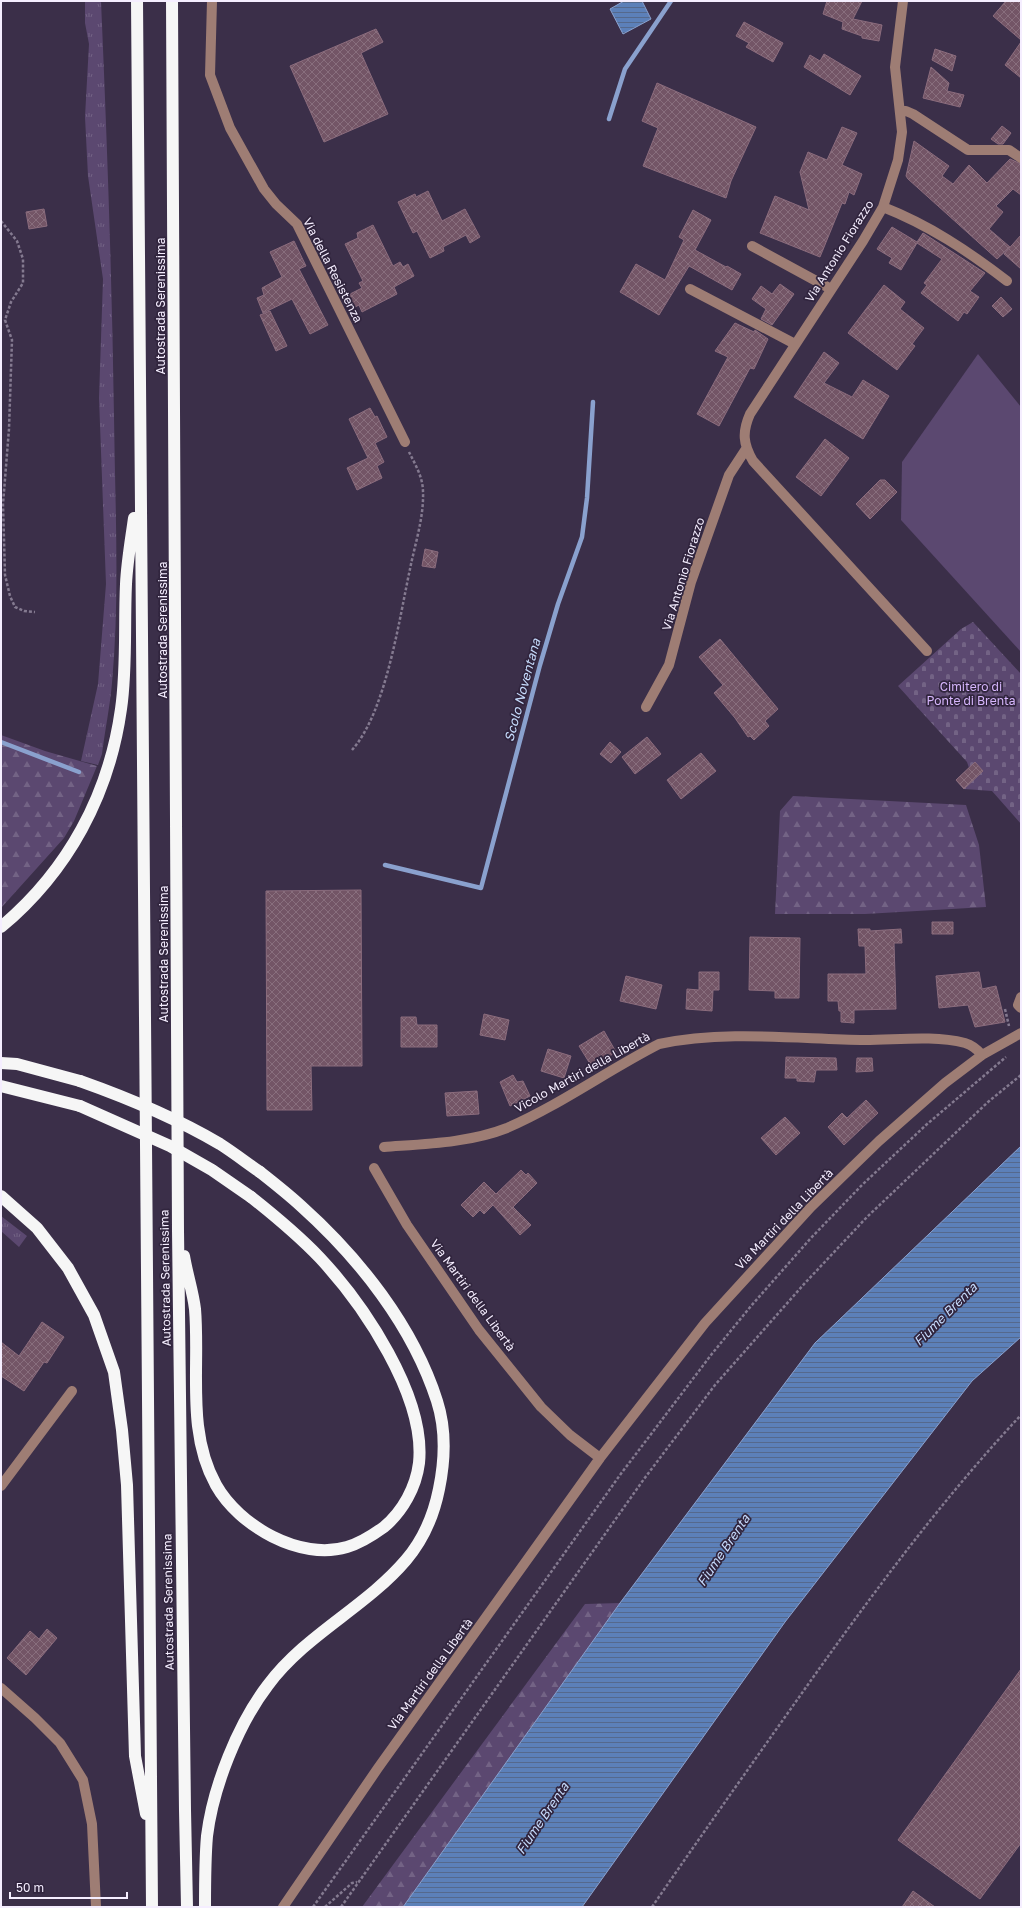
<svg xmlns="http://www.w3.org/2000/svg" width="1022" height="1908" font-family="'Golos Text',sans-serif">
	<style>
		.grass { fill: url(#grass-tufts) }
		.forest { fill: url(#forest-firs) }
		.cemetery { fill: url(#cemetery-stones) }
		.pitch { fill: #5b4870 }
		.water { fill: url(#water-rules); stroke: #8aa1ce }
		.lines { fill: none; stroke-linecap: round; stroke-linejoin: round }
		.stream { stroke: #8aa1ce; stroke-width: 4.5 }
		.building { fill: url(#building-cross-hatch); stroke: #8b6c7d }
		.path { stroke: #847a90; stroke-width: 2.5; stroke-dasharray: 3 2; stroke-linecap: butt }
		.minor { stroke: #9e7d74; stroke-width: 10 }
		.highway { stroke: #f6f6f6; stroke-width: 12 }
		.highway-bridge { stroke: #f6f6f6; stroke-width: 12 }
		.labels { text-anchor: middle; dominant-baseline: central; stroke-width: 3.5; stroke-linejoin: round; paint-order: stroke }
		.street-label { font-size: 12px; fill: #f5eeff; stroke: #31253e }
		.park-label { font-size: 12px; fill: #d7b7fd; stroke: #31253e }
		.water-label { font-size: 13px; font-style: italic; fill: #c6dbfc; stroke: #31253e }
	</style>
	<defs>
		<pattern id="grass-tufts" width="24" height="20" patternUnits="userSpaceOnUse"><rect width="24" height="20" fill="#5b4870"/><path d="M3 7l-1-3M5 7V3M7 7l1-3M15 17l-1-3M17 17v-4M19 17l1-3" fill="none" stroke="#736385"/></pattern>
		<pattern id="forest-firs" width="22" height="20" patternUnits="userSpaceOnUse"><rect width="22" height="20" fill="#5b4870"/><path d="M5 1l3.5 6h-7zM16 11l3.5 6h-7z" fill="#736385"/></pattern>
		<pattern id="cemetery-stones" width="16" height="16" patternUnits="userSpaceOnUse"><rect width="16" height="16" fill="#5b4870"/><path d="M2 7V4a2 2 0 0 1 4 0v3zM10 15v-3a2 2 0 0 1 4 0v3z" fill="#736385"/></pattern>
		<pattern id="water-rules" width="6" height="5" patternUnits="userSpaceOnUse"><rect width="6" height="5" fill="#5c80b9"/><path d="M0 2.5h6" fill="none" stroke="#55698d"/></pattern>
		<pattern id="building-cross-hatch" width="8" height="8" patternUnits="userSpaceOnUse"><rect width="8" height="8" fill="#735566"/><path d="M0 0l8 8M0 8l8-8" fill="none" stroke="#886e7d"/></pattern>
	</defs>
	<rect width="100%" height="100%" fill="#3b2f49"/>
	<path class="grass" d="M85,1H101C107,140 112,279 114,417C115,506 120,595 112,683C110,706 105,730 102,754L98,765L81,761L98,684L106,584L99,398L103,279L88,176L85,117L89,44L85,23Z
		M1,1216L27,1236L19,1247L1,1231Z"/>
	<path class="forest" d="M1,735L45,751L97,766L74,821L64,838L1,908Z
		M793,796L966,805L979,845L986,907L865,914H775L780,811Z
		M620,1603L403,1907H362L585,1604Z"/>
	<path class="cemetery" d="M973,622L1021,674V824L992,791L964,789L956,780L969,768L967,762L898,686L961,629Z"/>
	<path class="pitch" d="M978,354L1021,407V652L901,520L902,462Z"/>
	<path class="water" d="M624,1H642L651,19L623,34L610,9Z
		M1021,1146V1337L972,1381L785,1622L582,1907H403L620,1603L815,1343Z"/>
	<g class="lines">
		<path class="stream" d="M609,119L625,69L671,1
			M1,742L79,772
			M385,865L481,888L540,665L558,604L582,537L587,498L593,402"/>
	</g>
	<path class="building" d="M827,1H862L853,19L882,25L879,41L862,38V36L842,29L843,22L823,14Z
		M1006,1H1021V40L993,16Z
		M744,22L783,43L773,62L746,47L749,43L736,36Z
		M376,29L383,42L361,53L388,114L324,142L290,66Z
		M1021,42V78L1005,65Z
		M935,49L956,56L952,71L932,60Z
		M824,54L861,76L850,95L804,67L810,55L820,61Z
		M931,67L949,83L947,91L964,95L960,107L923,98Z
		M657,83L756,127L731,181L726,198L643,166L658,128L642,121Z
		M1002,126L1011,133L1003,144H998L991,139Z
		M842,127L857,133L842,165L862,174L854,195L849,192L845,204L842,203L820,257L760,233L775,196L809,210L800,172L808,152L827,160Z
		M914,141L949,166L942,176L953,184L969,165L987,183L1010,159L1021,164V195L1013,189L996,206L1003,212L989,229L1010,247L997,259L908,179L906,176Z
		M428,191L442,221L465,209L480,237L470,243L466,235L443,247L444,251L430,258L417,231L413,233L398,202L415,194L416,197Z
		M44,209L47,226L29,229L26,212Z
		M693,210L711,220L695,250L726,267L727,266L741,274L732,290L689,266L659,315L620,292L636,264L665,280L684,240L679,237Z
		M373,225L393,266L400,262L403,267L408,264L414,276L394,287L397,294L362,312L359,305L353,308L346,296L362,288L359,283L363,281L345,244L358,238L357,233Z
		M892,227L917,242L923,233L985,273L970,291L979,297L967,314L964,312L958,321L921,293L927,285L924,283L942,259L917,243L901,270L889,263L892,258L877,249Z
		M1021,235V269L1004,254Z
		M294,241L306,266L299,269L328,325L310,334L292,299L263,313L257,298L264,295L262,288L282,277L270,252Z
		M780,284L794,294L772,325L761,319L766,309L752,299L761,286L772,294Z
		M884,285L905,302L900,309L924,328L912,344L915,346L897,370L848,333Z
		M1001,297L1012,309L1003,317L992,306Z
		M270,311L287,346L276,351L260,315Z
		M735,323L754,332L755,330L768,339L754,369L750,368L719,426L697,414L728,357L715,351Z
		M824,352L839,363L824,383L852,397L863,380L889,396L863,439L794,397Z
		M370,408L375,417L377,416L387,437L375,443L384,462L377,466L382,478L357,490L347,468L368,458L349,419Z
		M825,439L849,458L821,496L796,477Z
		M880,480H885L897,492L870,519L856,504Z
		M425,549L438,552L435,568L422,566Z
		M720,639L778,709L765,721L769,726L754,740L750,736L748,737L735,718L714,693L723,685L699,657Z
		M647,737L661,754L635,774L622,757Z
		M610,742L621,752L611,763L600,754Z
		M701,753L716,771L681,799L667,780Z
		M975,762L983,771L964,789L956,780Z
		M361,890L362,1066H311L312,1110H267L266,891Z
		M932,922H953V934H932Z
		M858,929H870V931L901,929L902,943H894L896,1009L854,1010V1023L841,1022V1011H839L838,1001H828V974H866L865,946H859Z
		M750,937L800,938L799,998H775V991L749,990Z
		M699,972H719V990H713L712,1011L686,1009L687,989L699,990Z
		M979,972L982,989L996,986L1005,1022L975,1027L968,1005L939,1008L936,976Z
		M626,976L662,985L656,1009L620,1001Z
		M484,1014L509,1020L505,1040L480,1035Z
		M401,1017H416L417,1025H437V1047H401Z
		M604,1031L616,1052L592,1067L579,1046Z
		M548,1049L571,1056L564,1078L541,1071Z
		M786,1057L836,1058L837,1070H816L814,1082L797,1081V1078H785Z
		M857,1058H872L873,1071L856,1072Z
		M513,1075L517,1082L523,1081L530,1096L510,1106L500,1082Z
		M477,1091L479,1114L447,1116L445,1093Z
		M866,1100L878,1113L844,1145L828,1127L842,1113L847,1118Z
		M785,1117L800,1133L776,1155L761,1138Z
		M521,1170L526,1175L528,1173L537,1183L513,1207L531,1225L520,1235L493,1205L484,1214L480,1210L473,1217L461,1205L484,1182L496,1194Z
		M42,1322L64,1337L47,1363L44,1362L24,1391L1,1376V1342L19,1356Z
		M47,1629L57,1638L26,1675L7,1658L30,1631L39,1639Z
		M1021,1669V1843L980,1899L898,1840Z
		M913,1891L935,1907H902Z"/>
	<g class="lines">
		<path class="path" d="M1,221L17,241L23,259V283L11,302L5,320L12,340L9,429L3,504L5,575L10,596L15,607L24,611L35,612
			M352,750C386,712 399,620 410,569C415,544 424,517 423,492C423,477 415,464 409,452
			M1005,1009L1009,1026
			M313,1907L620,1475L711,1355L751,1306L810,1239L862,1185L926,1125L1006,1057
			M325,1907L352,1883L357,1882
			M341,1907L644,1479L715,1385L805,1283L867,1217L988,1102L1021,1075
			M652,1907C707,1827 763,1748 819,1669C882,1581 947,1494 1021,1415"/>
		<path class="minor" d="M212,1L210,75L230,128L264,189L276,204L297,224L405,442
			M903,1L895,67L902,132L898,160L883,207L863,241L750,414C742,432 743,444 753,461L927,651
			M900,111H906L913,114L968,150H1009L1021,158
			M883,207C929,225 968,251 1007,281
			M752,246L831,289
			M690,289L795,344
			M646,707L669,665L691,582L729,475L746,449
			M1021,997L1018,1005L1021,1008
			M384,1147C424,1144 469,1143 507,1128C560,1105 608,1070 659,1044C726,1030 797,1039 865,1040C897,1040 933,1035 965,1043C972,1045 977,1049 982,1055
			M374,1168L407,1225L479,1330L541,1407L570,1435L600,1458
			M1,1486L72,1391
			M1,1688L35,1718L60,1743L83,1780L92,1824L96,1907
			M283,1907L378,1768L600,1458L705,1323L811,1207L879,1141L945,1083L982,1055L1021,1033"/>
		<path class="highway" d="M137,1L152,1907
			M172,1L178,1230L185,1810L187,1907
			M1,927C68,871 109,795 121,709C127,668 124,626 126,584C127,562 131,540 134,518
			M1,1063L17,1064L80,1081
			M1,1086L80,1106
			M1,1196L37,1228L68,1268L94,1315L114,1372L122,1430L127,1485L135,1756L146,1814
			M184,1256C187,1274 193,1292 195,1309C200,1368 186,1431 216,1485C239,1526 300,1561 347,1547C361,1543 373,1535 384,1527C403,1511 416,1487 419,1463C426,1396 363,1304 320,1258C299,1236 275,1216 251,1197
			M205,1907C205,1883 205,1859 207,1836C213,1787 238,1724 268,1685C306,1634 365,1608 406,1560C423,1540 434,1514 439,1489C445,1460 446,1429 437,1401C413,1326 359,1258 301,1206C288,1194 274,1183 260,1172"/>
		<path class="highway-bridge" d="M80,1081C128,1098 176,1118 220,1144C234,1153 247,1163 260,1172
			M80,1106L170,1146L212,1170L251,1197"/>
	</g>
	<g class="labels">
		<g class="street-label">
			<text transform="translate(839 251) rotate(-58)">Via Antonio Fiorazzo</text>
			<text transform="translate(333 270) rotate(63)">Via della Resistenza</text>
			<text transform="translate(160 306) rotate(-90)">Autostrada Serenissima</text>
			<text transform="translate(683 574) rotate(-73)">Via Antonio Fiorazzo</text>
			<text transform="translate(162 630) rotate(-90)">Autostrada Serenissima</text>
			<text transform="translate(163 954) rotate(-90)">Autostrada Serenissima</text>
			<text transform="translate(582 1072) rotate(-29)">Vicolo Martiri della Libertà</text>
			<text transform="translate(784 1219) rotate(-46)">Via Martiri della Libertà</text>
			<text transform="translate(165 1278) rotate(-91)">Autostrada Serenissima</text>
			<text transform="translate(473 1295) rotate(54)">Via Martiri della Libertà</text>
			<text transform="translate(168 1602) rotate(-91)">Autostrada Serenissima</text>
			<text transform="translate(430 1674) rotate(-54)">Via Martiri della Libertà</text>
		</g>
		<g class="park-label">
			<text x="971" y="686">Cimitero di<tspan x="971" dy="14">Ponte di Brenta</tspan></text>
		</g>
		<g class="water-label">
			<text transform="translate(522 690) rotate(-75)">Scolo Noventana</text>
			<text transform="translate(945 1314) rotate(-45)">Fiume Brenta</text>
			<text transform="translate(723 1550) rotate(-56)">Fiume Brenta</text>
			<text transform="translate(542 1818) rotate(-56)">Fiume Brenta</text>
		</g>
	</g>
	<rect width="1022" height="1908" fill="none" stroke="#f5eeff" stroke-width="4"/>
	<path d="M10 1892v6h117v-6" fill="none" stroke="#f5eeff" stroke-width="2"/>
	<text x="16" y="1892" font-size="12" fill="#f5eeff" stroke="#31253e" stroke-width="3" paint-order="stroke">50 m</text>
</svg>
